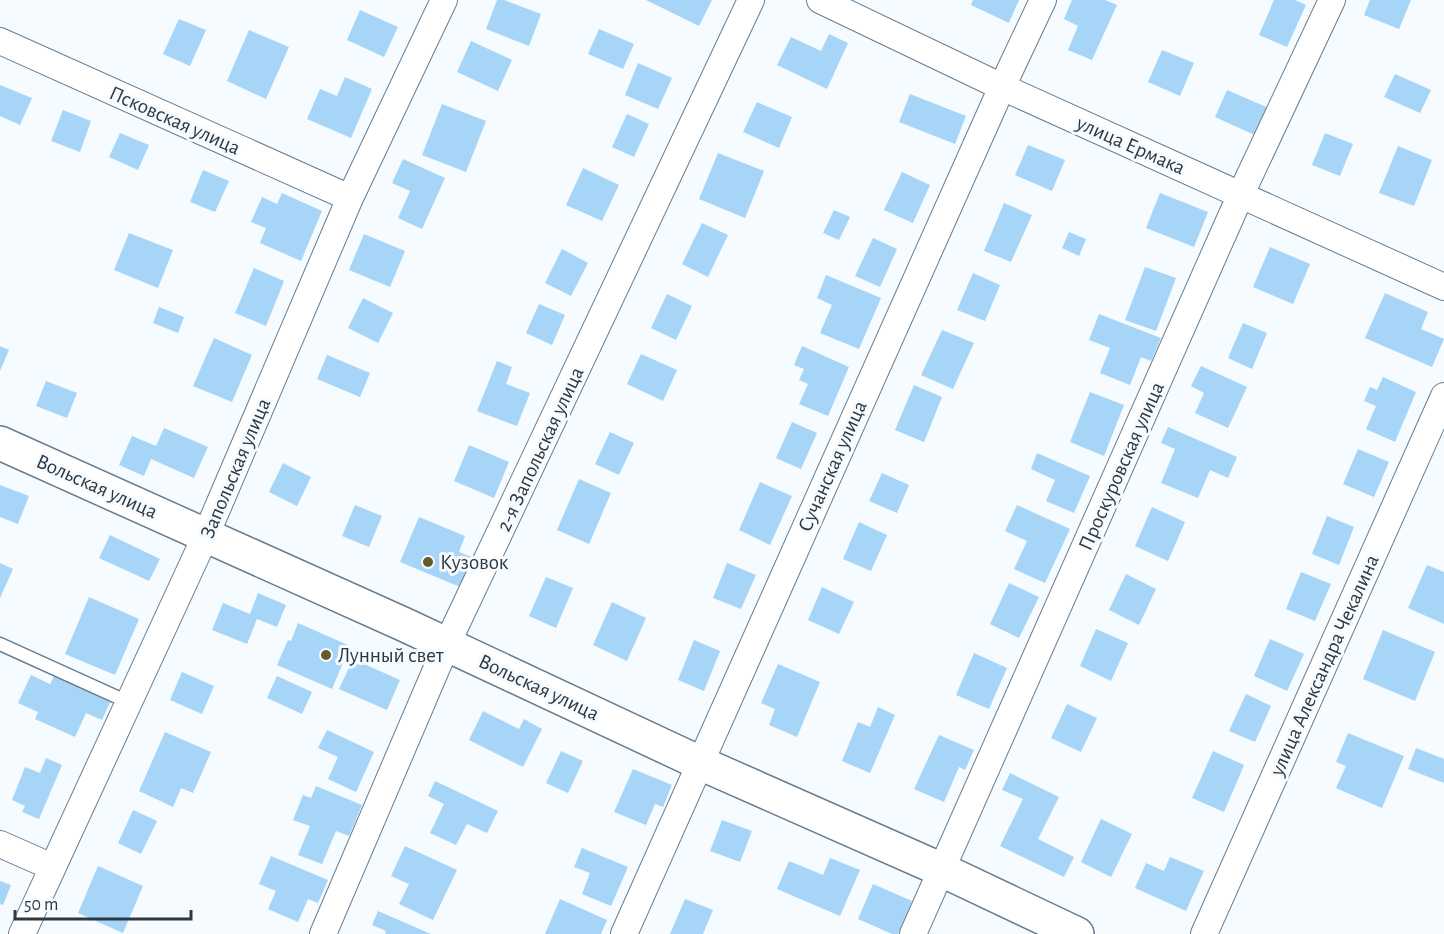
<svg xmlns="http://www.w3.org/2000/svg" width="1444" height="934" font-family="'Alegreya Sans',sans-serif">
	<rect width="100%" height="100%" fill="#f5fbff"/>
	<!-- building -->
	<path fill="#a6d5f8" d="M497,0H504L541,14L529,46L486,29Z
		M646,0H712L699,26Z
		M973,0H1019L1009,23L971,5Z
		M1072,0H1105L1117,5L1092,60L1068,50L1078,26L1064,19Z
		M1274,0H1295L1306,5L1287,47L1259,35Z
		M1370,0H1411L1399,29L1364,15Z
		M360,10L398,27L384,57L347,40Z
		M179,19L206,30L190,66L163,54Z
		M599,29L634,44L623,69L588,54Z
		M249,30L289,47L266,99L227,81Z
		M829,34L848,43L827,89L777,65L791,37L821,51Z
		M471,41L512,60L498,91L457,72Z
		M1162,50L1194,63L1180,96L1148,82Z
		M638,63L672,78L658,109L625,95Z
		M1395,74L1431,90L1420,113L1384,97Z
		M345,77L372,89L351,138L307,119L320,89L337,96Z
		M0,85L32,98L20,125L0,116Z
		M1227,90L1271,109L1259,137L1215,117Z
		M910,94L966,116L955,144L899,122Z
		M757,102L792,117L779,148L743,132Z
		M442,104L486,121L466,172L422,155Z
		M63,110L91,121L80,152L51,141Z
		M627,114L649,124L634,157L612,147Z
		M120,133L149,145L138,170L109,157Z
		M1325,133L1353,144L1340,176L1312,165Z
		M1028,145L1065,160L1052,191L1015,175Z
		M1398,146L1432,160L1414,206L1379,193Z
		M718,153L764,171L745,218L699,199Z
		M403,159L445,178L422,229L398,218L410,191L392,183Z
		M583,168L619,185L602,221L566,205Z
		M203,170L229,181L215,212L190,202Z
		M902,172L930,185L913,223L884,210Z
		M282,193L322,211L301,261L260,243L266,228L251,222L262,197L277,204Z
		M1160,193L1208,212L1194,247L1146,228Z
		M1004,203L1032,215L1011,262L984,251Z
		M834,210L850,217L839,240L823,233Z
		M702,223L728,235L708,277L682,264Z
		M1069,232L1086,239L1079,256L1062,248Z
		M129,233L173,250L158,288L114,270Z
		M364,234L405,251L390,287L349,270Z
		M873,238L897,249L880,287L855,276Z
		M1270,247L1310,264L1293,304L1253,287Z
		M562,249L588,263L571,296L545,283Z
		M1145,267L1176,278L1156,331L1125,320Z
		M254,268L284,281L266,326L235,313Z
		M973,273L1000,285L985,321L957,310Z
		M826,275L881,298L859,349L820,333L832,305L817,298Z
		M1385,293L1428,312L1421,329L1444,339L1432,367L1365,338Z
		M667,294L692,306L676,340L651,328Z
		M363,298L393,313L378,343L348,328Z
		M539,304L565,315L552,345L526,333Z
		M159,307L184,317L178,333L153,323Z
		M1099,314L1161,338L1151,361L1141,357L1130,385L1100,373L1110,348L1089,340Z
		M1243,323L1267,333L1252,369L1228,358Z
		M942,330L974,343L953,389L921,375Z
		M214,338L252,355L232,402L193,386Z
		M0,346L9,350L0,371Z
		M802,346L849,367L828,416L799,404L808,384L799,380L804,369L794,365Z
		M641,354L677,370L663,401L627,384Z
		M327,355L370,373L360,397L317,379Z
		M497,361L512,367L506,384L530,393L517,426L477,411Z
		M1201,366L1247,387L1228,428L1195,413L1204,393L1191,386Z
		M1383,377L1416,392L1395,442L1366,429L1376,406L1364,401L1370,387L1377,390Z
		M46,381L77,393L67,418L36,406Z
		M914,385L942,397L924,442L895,430Z
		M1090,392L1124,405L1104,456L1070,442Z
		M792,422L817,433L801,469L776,458Z
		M1168,427L1237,457L1228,478L1210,470L1198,498L1161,483L1175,449L1161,443Z
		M164,428L208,447L194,478L151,459L144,476L119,465L132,436L156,446Z
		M610,432L634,443L619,475L595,464Z
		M469,445L509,462L494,498L454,481Z
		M1358,449L1389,462L1374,497L1343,484Z
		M1037,453L1090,476L1074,513L1046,501L1055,480L1031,469Z
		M283,463L311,477L297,506L269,492Z
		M882,473L909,485L897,513L869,501Z
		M579,479L611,493L589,544L557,530Z
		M760,482L792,496L770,545L739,530Z
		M0,485L29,496L18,524L0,517Z
		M355,505L382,516L369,547L342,536Z
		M1017,505L1070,529L1045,583L1014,569L1027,541L1005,531Z
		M1152,507L1185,522L1168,561L1135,546Z
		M1327,516L1354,527L1339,565L1312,554Z
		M419,517L465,536L459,552L477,559L465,589L400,562Z
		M859,522L887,535L871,571L843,559Z
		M110,535L160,559L149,581L99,558Z
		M0,563L13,569L0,598Z
		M727,563L756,575L741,609L713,598Z
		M1427,565L1444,572V624L1408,608Z
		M1301,572L1331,584L1315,621L1286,609Z
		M1126,574L1156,589L1139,625L1109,610Z
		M546,577L573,588L556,628L529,616Z
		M1009,583L1039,597L1019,638L990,624Z
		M822,587L854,602L839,634L808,620Z
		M258,593L286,605L277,627L257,619L247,644L212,630L223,603L250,614Z
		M89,597L139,619L115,675L65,654Z
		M612,602L646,618L627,661L593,645Z
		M298,623L350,646L332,689L277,665L288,640L291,641Z
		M1096,629L1128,643L1111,681L1080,666Z
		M1383,630L1435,652L1415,701L1363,679Z
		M1270,639L1304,654L1287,691L1254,676Z
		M694,640L720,651L704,691L678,680Z
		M974,653L1007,668L989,709L956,695Z
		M353,659L400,680L387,710L339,689Z
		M778,664L820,682L797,737L769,725L775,709L761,703Z
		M182,672L214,686L202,714L170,700Z
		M55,674L111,700L102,720L86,713L75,737L35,719L38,712L18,703L31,675L50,684Z
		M277,676L312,692L302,714L267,698Z
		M1246,694L1271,706L1255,742L1229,731Z
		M1067,704L1097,718L1081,752L1051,738Z
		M878,707L895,715L870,773L842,761L858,722L870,727Z
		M483,711L519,729L524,719L542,729L523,767L469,740Z
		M327,730L374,752L356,792L328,779L338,757L318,748Z
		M165,732L211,752L193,793L181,788L173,807L139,791Z
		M1348,733L1404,756L1382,808L1336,788L1346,766L1336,762Z
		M939,735L974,750L965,770L959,767L944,802L914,789Z
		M1416,748L1444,759V783L1408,769Z
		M561,751L583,761L568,793L546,783Z
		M1213,751L1244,765L1224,812L1192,798Z
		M46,758L62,765L39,819L22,812L25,806L12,800L25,767L40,773Z
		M633,769L672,785L663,807L655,804L646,825L614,812Z
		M1010,773L1059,797L1038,839L1074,857L1064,877L1000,846L1023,799L1002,790Z
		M435,781L498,811L487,833L467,824L456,845L430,833L444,804L428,796Z
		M316,786L362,805L349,836L336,831L322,864L298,855L310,826L293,820L303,795L311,798Z
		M133,810L157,821L141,854L118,843Z
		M1101,819L1132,834L1111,877L1081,862Z
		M722,820L752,831L740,862L710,851Z
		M405,846L457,870L433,920L399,904L409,884L391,876Z
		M582,848L628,867L611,906L582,894L590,873L574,867Z
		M271,856L328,880L318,903L308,899L298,922L268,909L276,891L259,884Z
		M1170,857L1204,871L1186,911L1135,888L1146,863L1164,871Z
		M830,858L860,870L840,916L777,889L789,861L823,875Z
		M98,866L143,886L123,933L78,913Z
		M0,881L11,885L3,905L0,904Z
		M873,884L912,901L898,934H892L858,919Z
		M560,899L607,920L601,934H545Z
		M685,899L713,910L703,934H670Z
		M378,911L431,934H385L386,931L372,925Z"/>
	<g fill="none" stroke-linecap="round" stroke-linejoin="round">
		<!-- lane casing -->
		<g stroke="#667d90" stroke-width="15">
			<path id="lane" d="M0,644L128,702"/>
		</g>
		<!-- street casing -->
		<g stroke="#667d90" stroke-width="28">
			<path id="street" d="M820,0L1002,87L1444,287
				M0,41L350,198
				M0,844L52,867
				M22,934L206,535L350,198L444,0
				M323,934L447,644L751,0
				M624,934L1002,87L1043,0
				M913,934L1241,194L1332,0
				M1204,934L1444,396"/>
		</g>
		<!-- secondary casing -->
		<g stroke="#667d90" stroke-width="36">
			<path id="secondary" d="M0,443L403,624L700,763L942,870L1077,934"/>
		</g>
		<!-- lane -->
		<use href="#lane" stroke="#fff" stroke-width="12"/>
		<!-- street -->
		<use href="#street" stroke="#fff" stroke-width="26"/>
		<!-- secondary -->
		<use href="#secondary" stroke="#fff" stroke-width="33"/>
	</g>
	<!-- markers -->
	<g fill="#655b28" stroke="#f5fbff" stroke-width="2">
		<circle cx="428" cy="562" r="6"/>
		<circle cx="326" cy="655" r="6"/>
	</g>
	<g text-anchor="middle" stroke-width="6" stroke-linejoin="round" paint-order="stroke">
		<!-- street labels -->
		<g font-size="21" fill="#2e3840" stroke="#f5fbff">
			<text transform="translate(175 120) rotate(24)" y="7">Псковская улица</text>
			<text transform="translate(1131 145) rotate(24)" y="7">улица Ермака</text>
			<text transform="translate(540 449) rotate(-65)" y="7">2-я Запольская улица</text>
			<text transform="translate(832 466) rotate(-66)" y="7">Сучанская улица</text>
			<text transform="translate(1121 466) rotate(-66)" y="7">Проскуровская улица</text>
			<text transform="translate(235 468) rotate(-67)" y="7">Запольская улица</text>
			<text transform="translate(97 486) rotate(24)" y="7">Вольская улица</text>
			<text transform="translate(1324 665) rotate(-66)" y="7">улица Александра Чекалина</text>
			<text transform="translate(539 687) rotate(25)" y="7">Вольская улица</text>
		</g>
		<!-- poi labels -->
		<g font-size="21" fill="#2e3840" stroke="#f5fbff" text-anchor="start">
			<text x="440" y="569">Кузовок</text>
			<text x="338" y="662">Лунный свет</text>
		</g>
	</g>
	<!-- scale -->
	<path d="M15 910v9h176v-9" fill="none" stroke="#2e3840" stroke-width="3"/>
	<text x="24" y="910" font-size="18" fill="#2e3840" stroke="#f5fbff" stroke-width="4.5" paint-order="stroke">50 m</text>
</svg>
